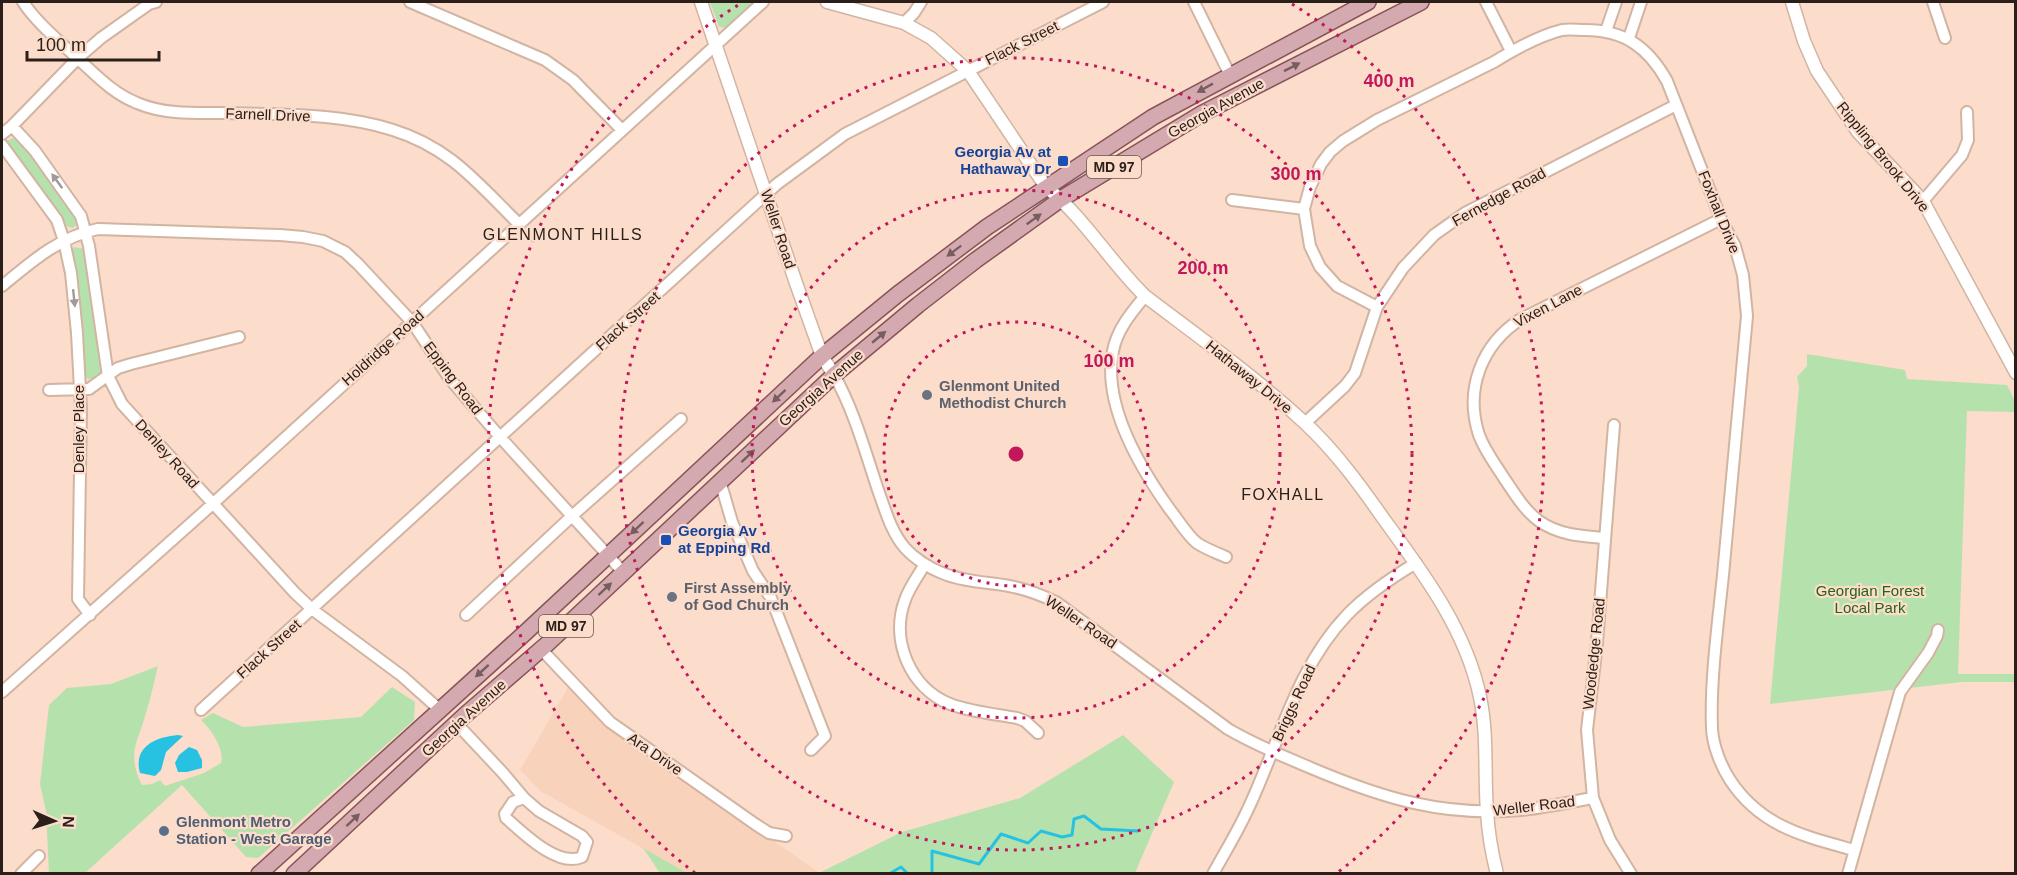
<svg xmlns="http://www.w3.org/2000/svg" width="2017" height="875" font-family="Helvetica,sans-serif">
	<rect width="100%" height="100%" fill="#fcdccb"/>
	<!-- built -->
	<path fill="#f9d2bc" d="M569,686L615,731L820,873H687L542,792L520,770Z"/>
	<!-- green -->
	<path fill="#b5e2ac" d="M710,2H757L727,28L719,27Z
		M12,138L22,142L76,218V225L73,228L66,226L61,220L8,146V140Z
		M74,247L84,249L103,372L98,378L88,379C79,368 82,333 81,318C78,296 75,274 72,252Z
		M1807,354L1905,370L1907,379L2007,385L2015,401V412L1967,411L1958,674H2015V682H1962L1770,704L1799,387L1797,377L1807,366Z
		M158,666C154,682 151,697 146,713C138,743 126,753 142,785L152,784L160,780L165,786L204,773L221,763C225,750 211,729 201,720L213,713L243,727L361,717L392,687L415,702L414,720L258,858L246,857L182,785L85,873H49L46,811L40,784L49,705L67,688L111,684Z
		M1123,735L1174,782L1135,873H819L902,832L1020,798Z
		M643,848L687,873H660Z"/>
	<!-- water -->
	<path fill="#27c2e2" d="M178,735L183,736L166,752L161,770L155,776L140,773C133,747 155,737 178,735Z
		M189,747L197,750L202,760V768L187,772H178L175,763L179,755Z"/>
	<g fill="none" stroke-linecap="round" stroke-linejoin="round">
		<!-- stream -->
		<path stroke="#27c2e2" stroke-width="3" d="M889,874L901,867L908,874
			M932,874V851L979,864L1001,834L1028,843L1041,831L1062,837L1072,835L1074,819L1084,816L1101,829L1138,831"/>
		<!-- minor casing -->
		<g stroke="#d2b4a2" stroke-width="14">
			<path id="minor" d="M23,2C37,23 58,40 76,57C96,75 112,93 137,103C165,115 197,113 227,113C282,115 340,113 393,130C451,148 478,184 519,224
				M410,2L545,60L573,80L622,130
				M1194,2L1230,75
				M1486,2L1511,51
				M1933,2L1945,38
				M904,23L914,13L921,2
				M1606,31L1616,2
				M1629,38L1641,2
				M12,126L35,151L81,216L89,246L108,376L122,404L295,593L313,610L402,676L440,710
				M2,134L12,126L78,58L101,38L149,4L156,2
				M2,145L57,220L64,241L71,273L77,333L81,408L78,599L90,615
				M1232,200L1304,209
				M1923,201L1962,155L1968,140L1967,112
				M2,286C31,262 59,237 98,229L280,235L303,237L323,241L345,252L358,264L412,322L450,379L500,437L623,572
				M1145,296C1132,312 1117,329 1113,351C1102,405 1140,468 1171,511C1179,521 1187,535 1197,543C1206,549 1217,553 1226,557
				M1377,307L1337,286L1320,267L1310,246L1304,209L1310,187L1321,164L1330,152L1343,141L1377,120L1494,62C1515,49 1538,36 1562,30C1569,29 1578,30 1585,30C1624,30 1648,47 1667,81L1721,219L1735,246L1743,275L1747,316C1739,402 1731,488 1723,575C1718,624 1710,680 1712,729C1713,746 1721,766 1730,780C1761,827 1804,836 1854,850
				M834,375C854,410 865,451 878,490C885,509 891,532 905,548C914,558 929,568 942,573C964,582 987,582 1009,586C1026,589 1041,595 1056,602L1228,729C1255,745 1283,756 1311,768C1382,798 1443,817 1521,810C1545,808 1569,802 1593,798
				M49,390L89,389L118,368L131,364L239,337
				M1305,423L1345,386L1355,373L1377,307L1403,268L1434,235L1465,213L1676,105
				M1614,425L1597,643L1587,730L1593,798L1610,840L1631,874
				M720,481L732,522L753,571L771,598L825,736L811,750
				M1605,538C1581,536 1559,535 1539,521C1525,511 1514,493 1504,478C1495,464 1485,451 1479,435C1464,389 1482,344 1521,319L1721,219
				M925,564C918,576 909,588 905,600C890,640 910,688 950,704C971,712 995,714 1017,718L1025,721L1038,733
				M466,615L572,516L681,419
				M541,649L610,722L755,824L769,833L786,836
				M2,692L207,509L763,2
				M201,710L777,184L845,134L1103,2
				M457,724L503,773L524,798L539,811L582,836L587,842L582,857C558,868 523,833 506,818L505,814L513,802L524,798
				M21,874L39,856
				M1213,874C1225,852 1238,831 1248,809C1279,744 1296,668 1347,615C1367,594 1391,578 1416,563
				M1848,874L1900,692L1928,653L1937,636L1938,630"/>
		</g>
		<!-- tertiary casing -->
		<g stroke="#d2b4a2" stroke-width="15">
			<path id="tertiary" d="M701,2L796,283L822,356L834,375
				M827,2L904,23L931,38L968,71L1046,187C1084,217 1110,262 1145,296C1199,337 1255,377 1305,423C1335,451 1360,485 1383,518C1423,573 1466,629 1480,697C1488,735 1484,772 1487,811C1488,831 1492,854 1497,874
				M1792,2L1804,41L1817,71L1858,132L1923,201L2016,373"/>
		</g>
		<!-- primary casing -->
		<g stroke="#875459" stroke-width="18">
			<path id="primary" d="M259,874L526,632L822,356L898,294L987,227L1153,117L1368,2
				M294,874L465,715L546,645L834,375L918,305L976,260L1061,199L1203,113L1421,2"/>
		</g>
		<!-- minor -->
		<use href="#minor" stroke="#fff" stroke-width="10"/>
		<!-- tertiary -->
		<use href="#tertiary" stroke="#fff" stroke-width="12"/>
		<!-- primary -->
		<use href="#primary" stroke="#d5a9b0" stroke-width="15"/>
	</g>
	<!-- one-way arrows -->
	<defs><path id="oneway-solid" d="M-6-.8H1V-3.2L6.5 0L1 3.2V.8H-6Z" transform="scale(1.5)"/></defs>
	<g fill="#775e5d">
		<use href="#oneway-solid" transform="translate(1292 67) rotate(-27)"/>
		<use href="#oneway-solid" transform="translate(1205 88) rotate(151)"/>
		<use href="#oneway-solid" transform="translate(1034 219) rotate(-36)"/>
		<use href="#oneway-solid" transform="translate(954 251) rotate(143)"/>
		<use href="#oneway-solid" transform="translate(879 337) rotate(-40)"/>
		<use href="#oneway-solid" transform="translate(779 396) rotate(137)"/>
		<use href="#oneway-solid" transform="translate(748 456) rotate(-43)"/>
		<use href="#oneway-solid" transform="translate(637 528) rotate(137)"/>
		<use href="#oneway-solid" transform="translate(605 589) rotate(-43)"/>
		<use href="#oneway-solid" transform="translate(482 671) rotate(138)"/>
		<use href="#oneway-solid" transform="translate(353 820) rotate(-43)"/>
	</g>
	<g fill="#a09b98">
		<use href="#oneway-solid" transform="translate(57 181) rotate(-126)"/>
		<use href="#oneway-solid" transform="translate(74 298) rotate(84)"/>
	</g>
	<!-- distance rings -->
	<g fill="none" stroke="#c2185b" stroke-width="3" stroke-dasharray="3 6">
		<circle cx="1016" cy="454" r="132"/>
		<circle cx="1016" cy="454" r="264"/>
		<circle cx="1016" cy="454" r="396"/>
		<path d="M695 873A528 528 0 0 1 740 4M1292 4A528 528 0 0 1 1337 873"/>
	</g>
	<!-- markers -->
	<g fill="#1a4fb4" stroke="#fcdccb" stroke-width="2">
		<rect x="1057" y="155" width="12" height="12" rx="3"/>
		<rect x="660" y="534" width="12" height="12" rx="3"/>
	</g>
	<g fill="#6b7280" stroke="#fcdccb" stroke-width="2">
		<circle cx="927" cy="395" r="6"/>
		<circle cx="672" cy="597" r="6"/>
	</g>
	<circle fill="#5c6f8a" stroke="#fcdccb" stroke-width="2" cx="164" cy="831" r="6"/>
	<g text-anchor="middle" stroke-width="4.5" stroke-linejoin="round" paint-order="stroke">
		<!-- shield labels -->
		<g fill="#fcdccb" stroke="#6a584e" stroke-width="1.5">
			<rect x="1087" y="156" width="54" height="22" rx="4.5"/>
			<rect x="539" y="615" width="54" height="22" rx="4.5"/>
		</g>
		<g font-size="14" font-weight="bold" fill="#2b2019">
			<text x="1114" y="172">MD 97</text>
			<text x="566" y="631">MD 97</text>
		</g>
		<!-- street labels -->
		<g font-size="15" fill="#2b2019" stroke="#fcdccb">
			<text transform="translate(1022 43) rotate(-27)" y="5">Flack Street</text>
			<text transform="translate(1216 108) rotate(-29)" y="5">Georgia Avenue</text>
			<text transform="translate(268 115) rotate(2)" y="5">Farnell Drive</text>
			<text transform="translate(1883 157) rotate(51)" y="5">Rippling Brook Drive</text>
			<text transform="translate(1499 197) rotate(-29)" y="5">Fernedge Road</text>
			<text transform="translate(1719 212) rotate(68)" y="5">Foxhall Drive</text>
			<text transform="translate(778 229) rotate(72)" y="5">Weller Road</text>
			<text transform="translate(1548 306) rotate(-28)" y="5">Vixen Lane</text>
			<text transform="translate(628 321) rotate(-42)" y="5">Flack Street</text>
			<text transform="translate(383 348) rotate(-42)" y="5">Holdridge Road</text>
			<text transform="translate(1249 377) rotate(39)" y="5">Hathaway Drive</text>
			<text transform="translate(453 378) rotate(53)" y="5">Epping Road</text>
			<text transform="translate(821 388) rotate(-42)" y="5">Georgia Avenue</text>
			<text transform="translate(79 429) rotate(-90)" y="5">Denley Place</text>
			<text transform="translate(167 454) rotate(48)" y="5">Denley Road</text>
			<text transform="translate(1081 622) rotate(34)" y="5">Weller Road</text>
			<text transform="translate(269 649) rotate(-42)" y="5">Flack Street</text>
			<text transform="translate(1594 654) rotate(-84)" y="5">Woodedge Road</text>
			<text transform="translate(1294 703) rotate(-65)" y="5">Briggs Road</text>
			<text transform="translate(464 718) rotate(-42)" y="5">Georgia Avenue</text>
			<text transform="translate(655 754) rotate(35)" y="5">Ara Drive</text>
			<text transform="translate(1534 806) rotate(-7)" y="5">Weller Road</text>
		</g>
		<!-- transit labels -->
		<g font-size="15" font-weight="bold" fill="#164399" stroke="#fcdccb" text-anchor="end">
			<text x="1051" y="157">Georgia Av at<tspan x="1051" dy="17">Hathaway Dr</tspan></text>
			<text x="678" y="536" text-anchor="start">Georgia Av<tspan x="678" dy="17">at Epping Rd</tspan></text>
		</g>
		<!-- worship labels -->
		<g font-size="15" font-weight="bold" fill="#5b616d" stroke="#fcdccb" text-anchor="start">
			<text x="939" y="391">Glenmont United<tspan x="939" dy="17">Methodist Church</tspan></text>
			<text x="684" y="593">First Assembly<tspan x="684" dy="17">of God Church</tspan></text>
		</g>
		<!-- park labels -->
		<g font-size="15" fill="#266418" stroke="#fcdccb">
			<text x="1870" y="596">Georgian Forest<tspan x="1870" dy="17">Local Park</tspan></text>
		</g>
		<!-- service labels -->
		<g font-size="15" font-weight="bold" fill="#4e5e75" stroke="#fcdccb" text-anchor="start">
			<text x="176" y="827">Glenmont Metro<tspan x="176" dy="17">Station - West Garage</tspan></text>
		</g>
		<!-- neighbourhood labels -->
		<g font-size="16" letter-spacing="1.5" fill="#2b2019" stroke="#fcdccb">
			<text x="563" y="240">GLENMONT HILLS</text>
			<text x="1283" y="500">FOXHALL</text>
		</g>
	</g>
	<circle cx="1016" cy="454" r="9" fill="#c2185b" stroke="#fcdccb" stroke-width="3"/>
	<g font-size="18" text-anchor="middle" font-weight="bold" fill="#c2185b" stroke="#fcdccb" stroke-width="4.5" stroke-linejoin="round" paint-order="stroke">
		<text x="1389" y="87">400 m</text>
		<text x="1296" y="180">300 m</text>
		<text x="1203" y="274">200 m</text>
		<text x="1109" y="367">100 m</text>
	</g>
	<!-- border -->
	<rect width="2017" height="875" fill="none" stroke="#2b2019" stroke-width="6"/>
	<!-- north arrow -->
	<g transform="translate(54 821) rotate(93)" stroke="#fcdccb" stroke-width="4.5" paint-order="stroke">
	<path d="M0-4.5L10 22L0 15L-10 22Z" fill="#2b2019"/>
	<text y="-9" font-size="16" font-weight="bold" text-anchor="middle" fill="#2b2019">N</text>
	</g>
	<!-- scale -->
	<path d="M27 51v9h132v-9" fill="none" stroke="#2b2019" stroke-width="3"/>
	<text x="36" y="51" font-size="18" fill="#2b2019" stroke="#fcdccb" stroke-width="4.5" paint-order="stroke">100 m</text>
</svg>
